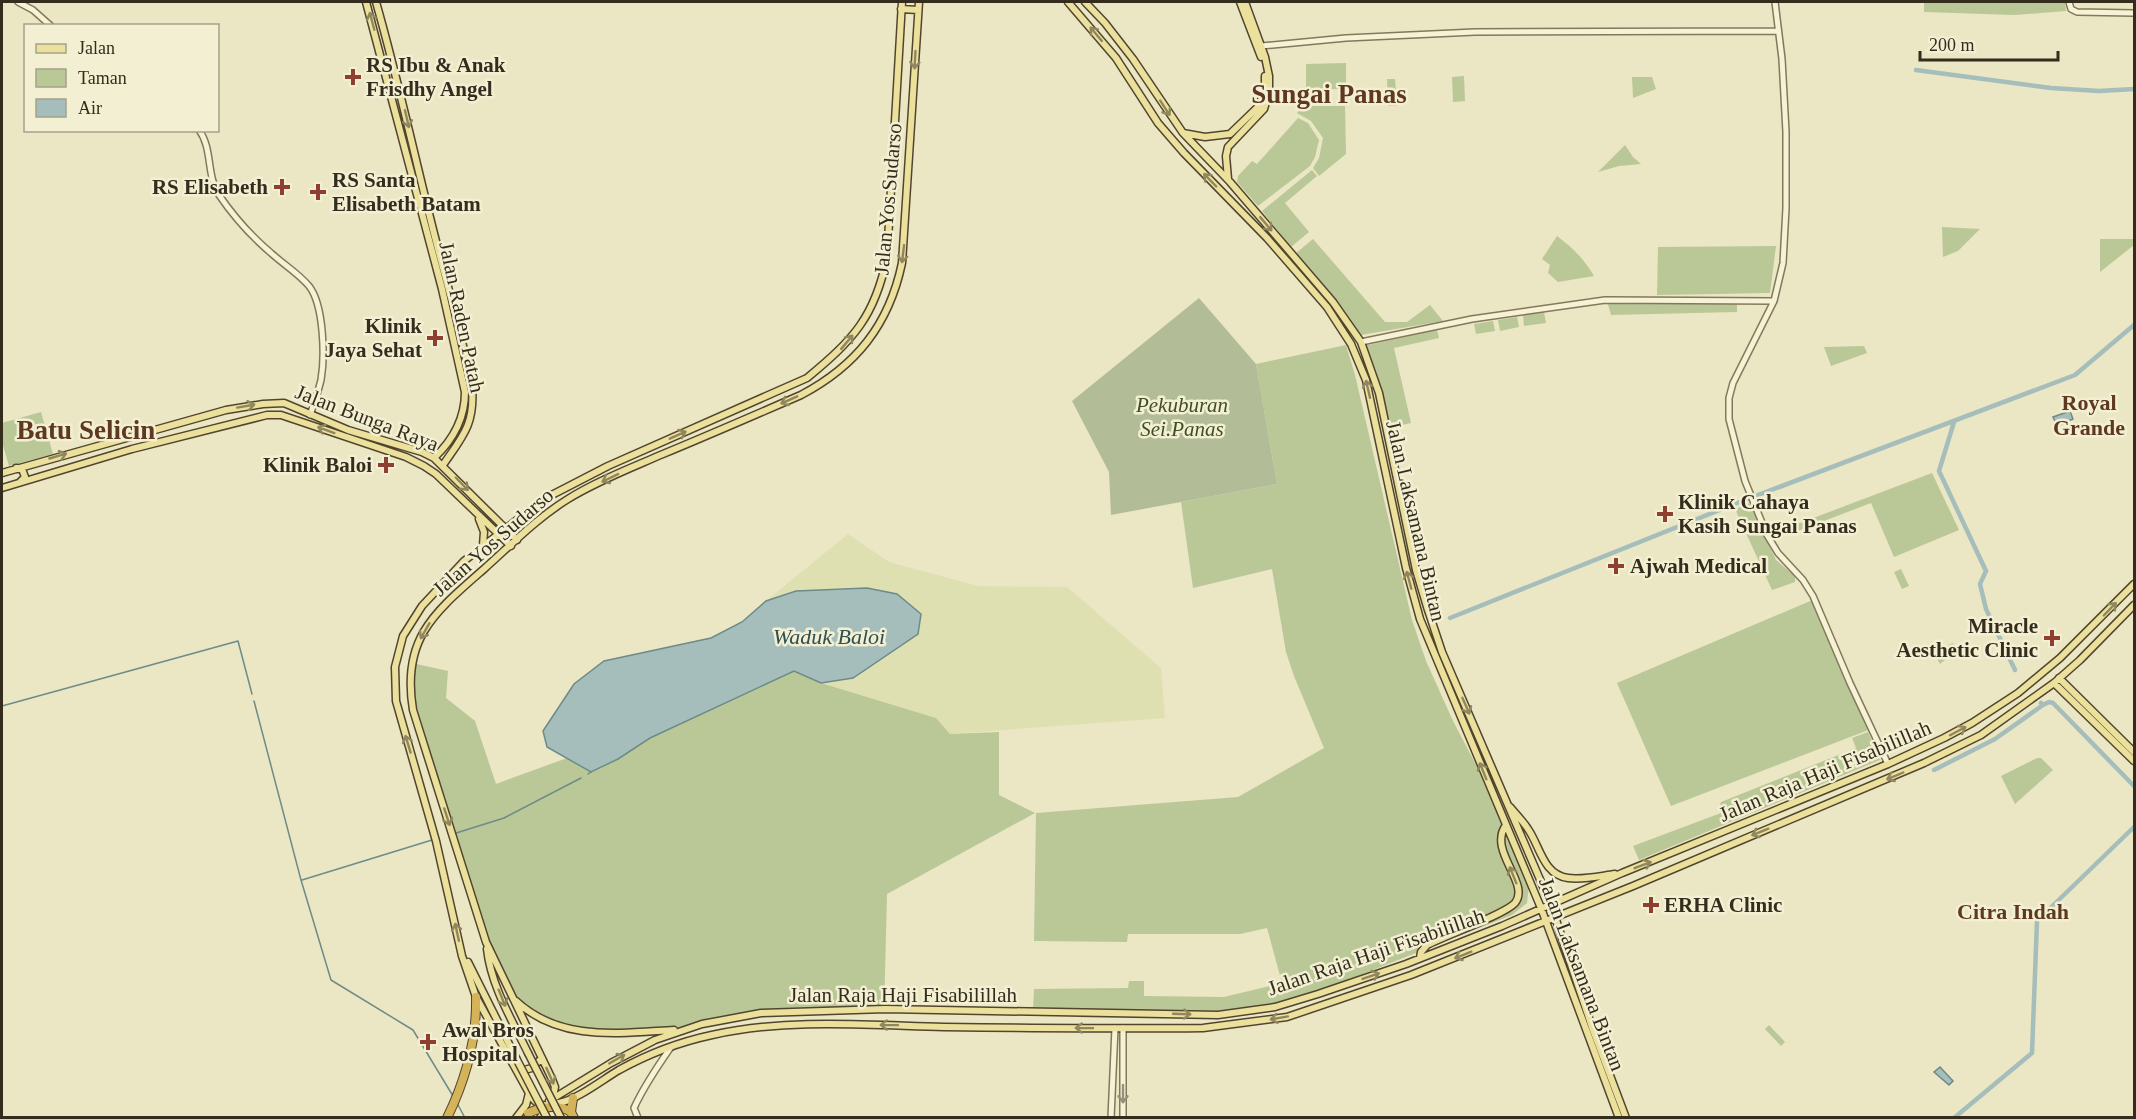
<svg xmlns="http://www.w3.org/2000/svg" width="2136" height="1119" font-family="Georgia,serif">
	<rect width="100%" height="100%" fill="#ebe6c3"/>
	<!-- farmland -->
	<path fill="#dfe0b1" d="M848,534L889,562L978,586L1067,587L1161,668L1165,718L950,734L936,718L821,683L853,678L918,634L824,590L796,591L766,601Z"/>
	<!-- green -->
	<path fill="#bac898" d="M1924,2H2065L2066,11L2015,15L1924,12Z
		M1346,63V89H1306V64Z
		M1464,76L1465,101L1453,102L1452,77Z
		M1632,77H1652L1656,89L1633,98Z
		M1387,79H1395L1397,106H1388Z
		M1303,106H1345L1346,154L1319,176L1313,168L1319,158L1323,138L1311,121L1297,113Z
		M1298,118L1308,123L1319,140L1315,157L1310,166L1258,206L1237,182L1238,176L1252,161L1257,164Z
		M1625,145L1633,157L1641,164L1619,166L1598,172Z
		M1312,170L1317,176L1285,203L1309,232L1291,247L1262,211Z
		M1942,227L1980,229L1958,251L1943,257Z
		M1557,236C1573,248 1584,259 1594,276L1558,282L1548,273L1550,265L1542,259Z
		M1313,239L1385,322H1407L1430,305L1443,321L1361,335L1295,254Z
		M2100,239H2134V245L2100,272Z
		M1776,246L1770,293L1657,295L1658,247Z
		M1737,300V312L1611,315L1607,301Z
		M1544,312L1546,323L1524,326L1523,315Z
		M1517,317L1519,327L1500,331L1498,320Z
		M1493,321L1495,331L1476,334L1474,324Z
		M1437,330L1439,338L1394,348L1411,423L1383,429L1364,346Z
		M1346,345L1355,375L1412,620L1426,661L1453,721L1492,795L1530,877L1527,903L1512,915L1287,1004L1200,1016L1114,1017L1033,1011L1034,989L1128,988L1129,981H1144V996L1224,997L1282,983L1267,928L1240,934H1128L1127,942L1034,941L1036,813L1238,797L1324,748L1294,676L1286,652L1272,569L1193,588L1181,502L1277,484L1256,364Z
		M1864,346L1867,353L1831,366L1824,347Z
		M41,412L53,454L9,466L2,442V423Z
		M1932,473L1959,530L1894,557L1871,503L1790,534L1787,528Z
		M1750,503L1776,560L1795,576V582L1772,590L1735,509Z
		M1901,569L1909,586L1902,589L1894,572Z
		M1815,599L1871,729L1671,806L1617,683Z
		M1953,643L1957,650L1940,664L1933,652Z
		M412,663L448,671L446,698L475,721L496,784L567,758L592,772L618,759L649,738L794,671L821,683L936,718L950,734L999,732V795L1035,813L887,894L884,1013C831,1012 777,1013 724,1021C695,1025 668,1036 638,1037C599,1040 559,1027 526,1005C520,1001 512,997 507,991C503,986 499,978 495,972L413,709Z
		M1868,732L1880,760L1639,860L1633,846L1721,813L1719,808L1721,802L1856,748L1852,738Z
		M2037,758H2041L2053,770L2015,804L2001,776Z
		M1769,1025L1785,1042L1781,1046L1765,1029Z"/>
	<!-- cemetery -->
	<path fill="#b2bd97" d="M1199,298L1256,364L1277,484L1111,515L1109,472L1072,401Z"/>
	<!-- water -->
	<path fill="#a5bebb" stroke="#6d8b89" stroke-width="1.5" d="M2070,411L2073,419L2057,426L2053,417Z
		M867,588L897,594L921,614L918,634L853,678L821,683L794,671L650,738L618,759L591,772L547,747L543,731L574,684L604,661L711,638L742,622L766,601L796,591Z
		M1940,1067L1953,1081L1949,1085L1934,1072Z"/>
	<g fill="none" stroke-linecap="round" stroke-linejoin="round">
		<!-- stream -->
		<path stroke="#6d8b89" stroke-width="1.5" d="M254,701L301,880L331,980L413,1030L453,1096
			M2,706L238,641L252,694
			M588,774L591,772
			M453,834L504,818L581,778
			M302,880L432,840
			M457,1103L465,1118"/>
		<!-- canal -->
		<path stroke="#a5bebb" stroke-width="4.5" d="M1916,70L2051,88L2099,91L2134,89
			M1954,422L1939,471L1986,571L1980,584L1986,609L2015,670
			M1450,618L1737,503L2075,375L2134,325
			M2043,705L2049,702L2053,703L2134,786
			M1934,770L1995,739L2043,705L2041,703
			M1954,1118L2032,1053L2037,921L2134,827"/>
		<!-- minor casing -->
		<g stroke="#84785b" stroke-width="8">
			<path id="minor" d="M18,2L33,10L51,26
				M1775,2L1782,59L1786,132V208L1783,263L1774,301L1733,383L1729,398V419L1745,481L1767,535L1778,553L1803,580L1813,596L1850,683L1888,764
				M2069,2L2071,9L2077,12L2134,13
				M1261,46L1346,38L1475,32L1778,31
				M199,130C213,149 206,175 219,195C234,217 251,236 271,253C283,264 299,274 309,286C324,305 325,357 321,380C318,392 314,404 310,415
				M1361,342L1472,319L1605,300L1774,301
				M638,1118L634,1108C644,1086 657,1067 671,1047
				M1111,1118L1115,1028
				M1123,1118V1028"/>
		</g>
		<!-- major casing -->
		<g stroke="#52452f" stroke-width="9">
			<path id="major" d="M366,2L442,289L465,392C465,419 453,440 434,458
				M376,2C399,82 416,164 437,245C449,292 463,339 472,387C475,424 463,436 443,465
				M1068,2L1116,58L1158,123L1184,153L1267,238L1327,307L1351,344L1366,380L1406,568L1420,619L1541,908L1619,1118
				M1085,2L1105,23L1133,59L1183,133L1230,182L1333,302L1361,342L1379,393L1416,570L1427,607L1442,652L1551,905L1593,1030L1626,1118
				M1240,2L1261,57
				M901,9L918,10
				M1183,133L1205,137L1230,134L1259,106L1265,88V76
				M1228,179L1226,156L1228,147L1264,109L1269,92V76L1265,57L1245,2
				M16,468L22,469L25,477L20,482
				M2,473L226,410L263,404L284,403L348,430L422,452L434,458L517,540
				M2,488L132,449L267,415H281L406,457L424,466L436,474L511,546
				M479,519L484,532L483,545
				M2059,678L2134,752
				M2054,683L2134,761
				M1510,807C1516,814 1523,821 1528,829C1540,846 1543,875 1568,878C1583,880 1600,876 1615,874
				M487,949C491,986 512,1020 528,1053
				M1420,958L1421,952L1427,945C1446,935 1504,915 1515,903C1531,883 1487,851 1506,825
				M468,962L516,1058
				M516,1001C560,1042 619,1033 674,1030
				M520,1071L532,1068L542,1058
				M529,1093C536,1107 545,1107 559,1103C578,1099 602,1080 619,1070C648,1054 679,1042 712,1035C788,1018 867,1025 944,1027C1030,1028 1117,1029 1203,1028L1287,1017L1411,975L1633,886L1924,763L1981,735L2054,683L2080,660L2134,605
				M552,1100L555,1087L552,1079L486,942L413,710C401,638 435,612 484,569C511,545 537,518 568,499C597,481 631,468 663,454C709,435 755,415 801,395C856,366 889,325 902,263L919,2
				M549,1101L611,1063L655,1040L702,1024L761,1013L885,1009L1218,1015L1275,1007L1318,994L1406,964L1502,926L1622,873L1888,764L1944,738L1972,723L2018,693L2060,658L2134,584
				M516,1118L526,1105L529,1093L476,997L462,956L436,841L396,701L395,667L403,636L422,606L464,561L544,499L608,466L807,378C853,340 875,317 887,257L902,2
				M540,1118L547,1108"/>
		</g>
		<!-- highway casing -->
		<g stroke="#52452f" stroke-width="10">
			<path id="highway" d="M573,1098L571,1112L574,1118
				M528,1113C542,1107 558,1104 571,1112
				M447,1118C466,1079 477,1040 476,997"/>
		</g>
		<!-- minor -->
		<use href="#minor" stroke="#f6f2d6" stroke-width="5"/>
		<!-- major -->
		<use href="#major" stroke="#ebe19d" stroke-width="6"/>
		<!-- highway -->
		<use href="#highway" stroke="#d4b359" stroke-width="8"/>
		<!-- major-bridge casing -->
		<g stroke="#52452f" stroke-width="9" stroke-linecap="butt">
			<path id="major-bridge" d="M528,1053L561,1118
				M516,1058L547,1118"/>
		</g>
		<!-- major-bridge -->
		<use href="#major-bridge" stroke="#ebe19d" stroke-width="6"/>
	</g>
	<!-- one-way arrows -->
	<defs><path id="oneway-shaft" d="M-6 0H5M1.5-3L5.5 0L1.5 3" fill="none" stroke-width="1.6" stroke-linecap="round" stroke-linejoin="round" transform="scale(1.5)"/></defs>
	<g stroke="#90875e">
		<use href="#oneway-shaft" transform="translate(372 21) rotate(-105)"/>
		<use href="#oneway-shaft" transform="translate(1096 34) rotate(-130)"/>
		<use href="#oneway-shaft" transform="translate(915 60) rotate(93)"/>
		<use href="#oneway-shaft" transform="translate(1165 108) rotate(57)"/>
		<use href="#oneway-shaft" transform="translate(407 119) rotate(77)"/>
		<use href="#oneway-shaft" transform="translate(1210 180) rotate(-134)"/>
		<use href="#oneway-shaft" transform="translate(1266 224) rotate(50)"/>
		<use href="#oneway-shaft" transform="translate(903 254) rotate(97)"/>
		<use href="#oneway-shaft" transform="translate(847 342) rotate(-50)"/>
		<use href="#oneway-shaft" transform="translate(1368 389) rotate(-103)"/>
		<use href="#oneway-shaft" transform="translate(789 400) rotate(156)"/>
		<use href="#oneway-shaft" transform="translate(246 406) rotate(-10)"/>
		<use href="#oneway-shaft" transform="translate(326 430) rotate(-160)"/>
		<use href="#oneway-shaft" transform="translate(678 435) rotate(-24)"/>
		<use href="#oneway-shaft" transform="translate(58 456) rotate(-16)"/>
		<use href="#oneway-shaft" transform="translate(610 478) rotate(154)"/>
		<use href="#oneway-shaft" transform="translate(462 484) rotate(46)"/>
		<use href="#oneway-shaft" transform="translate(1409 580) rotate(-105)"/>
		<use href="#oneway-shaft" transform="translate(2110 609) rotate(-46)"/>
		<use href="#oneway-shaft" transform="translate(425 631) rotate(120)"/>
		<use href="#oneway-shaft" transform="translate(1466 706) rotate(66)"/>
		<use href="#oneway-shaft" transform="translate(1958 731) rotate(-28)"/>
		<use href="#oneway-shaft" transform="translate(408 744) rotate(-107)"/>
		<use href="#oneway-shaft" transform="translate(1483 771) rotate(-112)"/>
		<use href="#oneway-shaft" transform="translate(1895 776) rotate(157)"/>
		<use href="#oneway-shaft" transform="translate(447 817) rotate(72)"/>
		<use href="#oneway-shaft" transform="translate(1760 832) rotate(158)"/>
		<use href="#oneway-shaft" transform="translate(1643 865) rotate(-21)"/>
		<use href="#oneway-shaft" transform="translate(1513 875) rotate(-112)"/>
		<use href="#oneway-shaft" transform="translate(457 932) rotate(-102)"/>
		<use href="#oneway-shaft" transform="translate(1463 955) rotate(158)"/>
		<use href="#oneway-shaft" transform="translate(1371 976) rotate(-19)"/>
		<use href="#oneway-shaft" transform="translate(502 998) rotate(68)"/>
		<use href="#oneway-shaft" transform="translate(1182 1014) rotate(2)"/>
		<use href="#oneway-shaft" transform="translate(1279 1018) rotate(170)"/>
		<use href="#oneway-shaft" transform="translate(889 1025) rotate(-179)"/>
		<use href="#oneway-shaft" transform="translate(1084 1028) rotate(-179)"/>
		<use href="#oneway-shaft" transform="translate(617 1059) rotate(-30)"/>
		<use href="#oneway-shaft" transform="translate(550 1076) rotate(66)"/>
	</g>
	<use stroke="#95907a" href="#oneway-shaft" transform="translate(1123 1094) rotate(90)"/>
	<!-- markers -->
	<g fill="#8e3f30" stroke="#f3efd2" stroke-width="2">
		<path d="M350 68h6v6h6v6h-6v6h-6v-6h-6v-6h6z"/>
		<path d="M279 178h6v6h6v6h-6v6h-6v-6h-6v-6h6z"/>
		<path d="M315 183h6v6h6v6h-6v6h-6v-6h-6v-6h6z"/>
		<path d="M432 329h6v6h6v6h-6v6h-6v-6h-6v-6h6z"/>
		<path d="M383 456h6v6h6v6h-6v6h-6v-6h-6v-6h6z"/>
		<path d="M1662 505h6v6h6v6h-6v6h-6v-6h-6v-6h6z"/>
		<path d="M1613 557h6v6h6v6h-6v6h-6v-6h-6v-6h6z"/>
		<path d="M2049 629h6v6h6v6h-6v6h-6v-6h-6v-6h6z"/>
		<path d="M1648 896h6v6h6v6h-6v6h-6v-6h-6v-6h6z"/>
		<path d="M425 1033h6v6h6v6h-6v6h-6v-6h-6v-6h6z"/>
	</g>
	<g text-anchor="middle" stroke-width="5" stroke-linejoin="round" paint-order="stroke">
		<!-- poi labels -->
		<g font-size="21" font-weight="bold" fill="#342d1e" stroke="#f3efd2" text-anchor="start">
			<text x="366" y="72">RS Ibu &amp; Anak<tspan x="366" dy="24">Frisdhy Angel</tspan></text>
			<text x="332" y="187">RS Santa<tspan x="332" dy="24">Elisabeth Batam</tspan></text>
			<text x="268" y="194" text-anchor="end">RS Elisabeth</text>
			<text x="422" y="333" text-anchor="end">Klinik<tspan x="422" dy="24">Jaya Sehat</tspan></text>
			<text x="372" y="472" text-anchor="end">Klinik Baloi</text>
			<text x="1678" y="509">Klinik Cahaya<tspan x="1678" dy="24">Kasih Sungai Panas</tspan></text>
			<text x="1630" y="573">Ajwah Medical</text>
			<text x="2038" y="633" text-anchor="end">Miracle<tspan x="2038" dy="24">Aesthetic Clinic</tspan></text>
			<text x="1664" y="912">ERHA Clinic</text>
			<text x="442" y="1037">Awal Bros<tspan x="442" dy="24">Hospital</tspan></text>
		</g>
		<!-- street labels -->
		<g font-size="21" fill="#342d1e" stroke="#f3efd2">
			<text transform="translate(888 199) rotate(-85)" y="7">Jalan Yos Sudarso</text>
			<text transform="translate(462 317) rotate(78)" y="7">Jalan Raden Patah</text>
			<text transform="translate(367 418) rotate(21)" y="7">Jalan Bunga Raya</text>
			<text transform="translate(1416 521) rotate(77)" y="7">Jalan Laksamana Bintan</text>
			<text transform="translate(493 542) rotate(-41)" y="7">Jalan Yos Sudarso</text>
			<text transform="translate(1825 771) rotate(-23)" y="7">Jalan Raja Haji Fisabilillah</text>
			<text transform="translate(1376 952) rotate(-19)" y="7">Jalan Raja Haji Fisabilillah</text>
			<text transform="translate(1582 974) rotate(69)" y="7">Jalan Laksamana Bintan</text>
			<text x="903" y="1002">Jalan Raja Haji Fisabilillah</text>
		</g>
		<!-- park labels -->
		<g font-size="21" font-style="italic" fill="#3e4f26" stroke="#f3efd2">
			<text x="1182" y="412">Pekuburan<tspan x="1182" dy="24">Sei.Panas</tspan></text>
		</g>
		<!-- neighbourhood labels -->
		<g font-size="22" font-weight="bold" fill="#5e3821" stroke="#f3efd2">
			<text x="2089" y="410">Royal<tspan x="2089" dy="25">Grande</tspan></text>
			<text x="2013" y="919">Citra Indah</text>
		</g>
		<!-- water labels -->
		<g font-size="22" font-style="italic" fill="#2f4f53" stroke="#f3efd2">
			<text x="829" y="644">Waduk Baloi</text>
		</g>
		<!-- district labels -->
		<g font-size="27" font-weight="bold" fill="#5e3821" stroke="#f3efd2">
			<text x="1329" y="103">Sungai Panas</text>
			<text x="86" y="439">Batu Selicin</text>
		</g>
	</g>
	<!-- border -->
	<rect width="2136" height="1119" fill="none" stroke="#342d1e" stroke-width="6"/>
	<!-- legend -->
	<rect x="24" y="24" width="195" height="108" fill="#f3efd2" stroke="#a7a18a" stroke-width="1.5"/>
	<rect x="36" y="44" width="30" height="9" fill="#ebe19d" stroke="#a7a18a" stroke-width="1.5"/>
	<text x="78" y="54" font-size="18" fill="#342d1e">Jalan</text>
	<rect x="36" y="69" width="30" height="18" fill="#bac898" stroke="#a7a18a" stroke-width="1.5"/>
	<text x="78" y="84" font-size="18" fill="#342d1e">Taman</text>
	<rect x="36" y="99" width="30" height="18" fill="#a5bebb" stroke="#a7a18a" stroke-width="1.5"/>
	<text x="78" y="114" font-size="18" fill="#342d1e">Air</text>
	<!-- scale -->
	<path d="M1920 51v9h138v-9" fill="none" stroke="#342d1e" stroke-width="3"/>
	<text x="1929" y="51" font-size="18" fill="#342d1e" stroke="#f3efd2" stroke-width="4.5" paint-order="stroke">200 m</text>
</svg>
